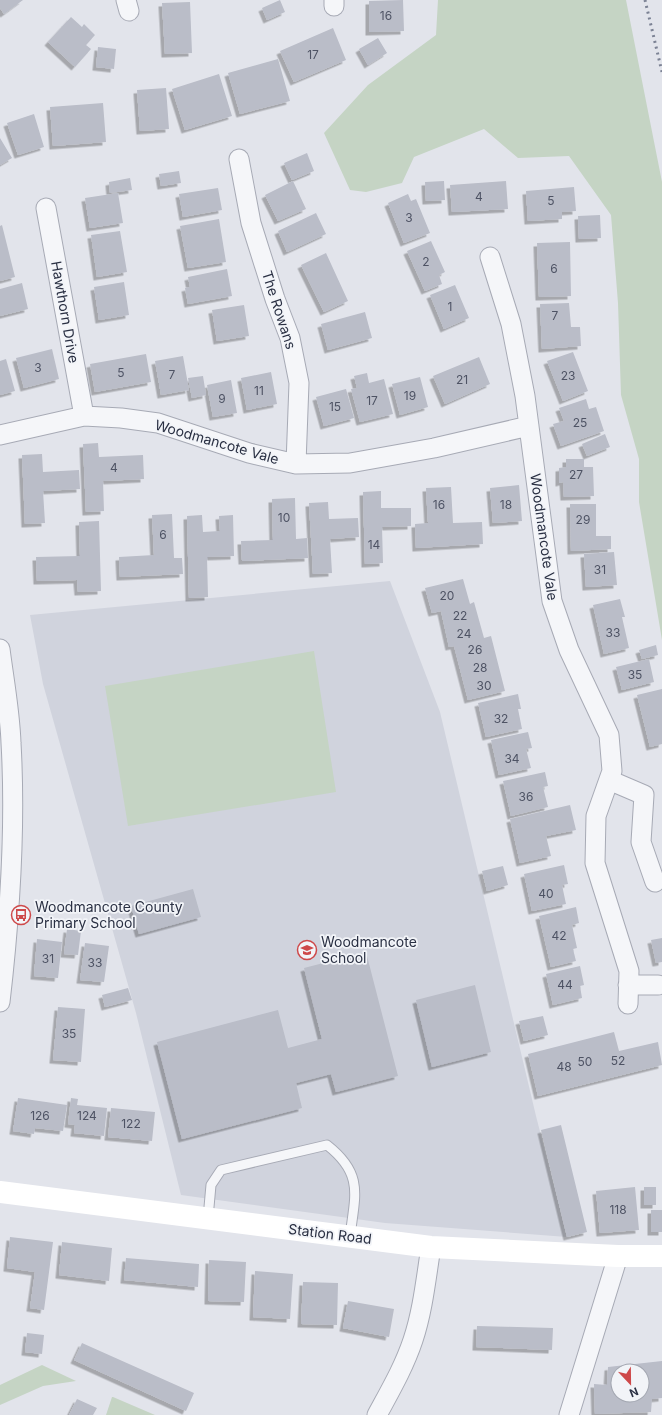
<svg xmlns="http://www.w3.org/2000/svg" width="662" height="1415" font-family="Inter,sans-serif">
	<defs>
		<filter id="shadow"><feDropShadow dx="-3.5" dy="3.5" stdDeviation="0" flood-color="#0004"/></filter>
	</defs>
	<rect width="100%" height="100%" fill="#e2e4eb"/>
	<!-- built -->
	<path fill="#d0d3dd" d="M390,581L440,712L536,1116L567,1237L385,1223L181,1195L136,1013L43,684L30,615Z"/>
	<!-- green -->
	<path fill="#c5d4c4" d="M438,0H626L662,182V640L639,502V459L621,395L618,303L611,215L569,156L518,158L484,129L414,157L402,183L366,192L350,190L324,133L368,85L436,35Z
		M314,651L336,792L128,826L105,686Z
		M42,1365L76,1381L43,1386L0,1405V1385Z
		M112,1397H113L155,1415H106Z"/>
	<!-- building -->
	<path fill="#babdc8" fill-rule="evenodd" filter="url(#shadow)" d="M0,0H23L4,14L0,8Z
		M280,0L285,12L267,20L262,8Z
		M403,0L404,31L369,32V1Z
		M190,2L192,53L165,54L162,3Z
		M71,17L82,27L84,24L95,35L86,45L91,49L75,67L48,42Z
		M333,28L346,60L294,82L280,51Z
		M378,38L387,53L368,65L359,49Z
		M98,47L116,49L114,69L96,67Z
		M278,59L290,101L240,114L228,73Z
		M219,74L232,116L185,130L172,89Z
		M166,88L169,129L140,131L137,90Z
		M103,103L106,142L53,146L50,107Z
		M34,114L44,147L18,155L7,123Z
		M0,138L12,158L0,165Z
		M307,153L314,171L292,180L284,163Z
		M179,171L181,183L161,186L159,174Z
		M130,178L132,190L110,193L109,182Z
		M293,181L306,209L278,221L265,195Z
		M444,181L445,200L426,201L425,182Z
		M506,181L508,209L452,212L450,185Z
		M574,187L576,211L562,212V219L528,221L526,191Z
		M218,188L222,210L183,217L179,194Z
		M118,193L123,223L90,228L85,198Z
		M408,194L411,201L416,199L430,233L404,243L388,203Z
		M316,213L326,234L287,252L278,231Z
		M600,215L601,238L579,239L578,216Z
		M219,219L226,262L188,268L180,226Z
		M2,225L15,277L0,281V226Z
		M120,231L127,272L97,277L91,235Z
		M431,241L445,272L439,275L442,284L425,291L407,251Z
		M570,242L571,296L539,297L537,243Z
		M326,253L348,301L324,312L301,265Z
		M227,269L232,296L188,304L185,288L190,287L188,277Z
		M124,282L129,315L99,320L94,287Z
		M22,283L28,309L0,316V289Z
		M455,285L469,318L444,329L430,295Z
		M569,303L571,327H580L581,346L542,349L540,304Z
		M244,305L249,336L217,341L212,310Z
		M365,312L372,338L328,350L321,324Z
		M52,349L59,379L24,388L16,358Z
		M573,352L588,391L563,401L547,361Z
		M146,354L151,382L95,392L90,364Z
		M183,356L189,390L161,395L155,361Z
		M479,357L490,384L445,404L433,376Z
		M6,359L15,391L0,395V361Z
		M271,372L277,404L247,410L241,378Z
		M367,373L369,383L384,379L393,414L360,422L351,389L357,388L354,376Z
		M203,376L206,395L192,398L188,378Z
		M420,377L428,407L400,415L392,384Z
		M231,380L237,413L213,417L207,385Z
		M346,389L354,418L324,426L316,397Z
		M586,399L589,409L596,407L604,431L561,446L553,424L564,421L559,408Z
		M605,434L610,447L587,456L582,444Z
		M98,443L99,457L143,455L144,479L103,481L104,511L86,512L83,444Z
		M42,454L43,472L79,470L80,489L43,491L45,523L25,524L22,455Z
		M566,459H584V467H593L594,496L564,497L563,482L559,483V468L566,467Z
		M519,485L522,521L493,523L490,488Z
		M451,487L453,523L482,522L483,544L416,548L415,524L428,523L426,488Z
		M381,491V508H411V526L382,527L383,563L365,564L363,492Z
		M295,498L296,539L307,538L308,558L242,561L241,541L273,540L272,499Z
		M328,502L329,519L358,518L359,537L330,539L332,573L313,574L309,503Z
		M570,504H596V536H611V549L571,551Z
		M172,514L174,558H182L183,574L120,577L119,557L154,555L152,515Z
		M202,515L203,532L220,531L219,516L233,515L234,556L207,557L208,597L189,598L187,516Z
		M99,521L101,591L78,592L77,580L37,581L36,557L80,556L79,522Z
		M614,552L617,585L586,587L584,554Z
		M463,579L470,604L474,602L484,638L491,636L505,691L468,700L454,646L449,647L441,611L432,613L425,588Z
		M620,599L625,617H622L629,648L604,654L593,605Z
		M656,645L658,655L642,659L639,650Z
		M649,659L654,682L622,690L616,667Z
		M662,689V744L650,747L637,695Z
		M518,694L521,709H518L522,729L486,737L478,703Z
		M528,732L532,748L526,749L531,768L499,775L491,740Z
		M545,772L548,786L543,787L548,807L511,816L503,781Z
		M570,805L576,830L546,836L551,856L520,863L510,819Z
		M564,865L568,884L562,885L566,904L532,911L524,874Z
		M503,866L508,885L487,891L482,871Z
		M193,889L201,917L139,934L131,906Z
		M576,907L579,923L572,925L577,948L573,949L576,961L551,967L539,916Z
		M67,929L81,931L78,955L64,954Z
		M662,938V962L656,963L651,940Z
		M37,939L62,942L58,978L34,976Z
		M85,943L109,946L104,982L80,980Z
		M366,952L398,1076L336,1092L331,1074L296,1083L302,1108L182,1139L157,1042L278,1010L288,1048L322,1039L304,968Z
		M580,966L584,985L580,986L582,998L553,1005L546,974Z
		M475,985L491,1052L432,1067L416,1000Z
		M128,988L132,1000L105,1007L102,995Z
		M58,1007L85,1009L81,1062L53,1060Z
		M543,1016L548,1035L524,1041L519,1021Z
		M614,1032L619,1051L658,1042L662,1065L538,1096L528,1054Z
		M18,1098L67,1105L63,1131L35,1128L34,1134L13,1131Z
		M71,1098L78,1099L77,1105L107,1108L104,1136L74,1133L75,1125L68,1124Z
		M111,1108L155,1112L152,1141L108,1137Z
		M561,1125L587,1232L567,1237L541,1130Z
		M635,1187L639,1230L600,1233L596,1191Z
		M644,1187H656V1205H644Z
		M651,1210H662V1232H651Z
		M10,1237L53,1242L44,1310L30,1308L35,1272L7,1268Z
		M62,1242L112,1248L109,1281L59,1275Z
		M126,1258L199,1264L198,1287L124,1280Z
		M209,1260L246,1262L244,1302L208,1301Z
		M255,1271L293,1274L290,1319L253,1317Z
		M303,1282L338,1283L337,1325L301,1324Z
		M348,1301L394,1309L389,1337L343,1328Z
		M477,1326L553,1328L552,1350L476,1347Z
		M27,1333L44,1335L42,1354L25,1352Z
		M82,1343L194,1393L186,1411L74,1360Z
		M662,1361V1398L652,1399L651,1412L595,1414L594,1384L607,1385L608,1367ZM618,1371H642V1395H618Z
		M77,1399L97,1408L93,1415H69Z"/>
	<g fill="none" stroke-linecap="round" stroke-linejoin="round">
		<!-- lane casing -->
		<g stroke="#a7aab5" stroke-width="11">
			<path id="lane" d="M208,1218L211,1185L221,1170L327,1145C364,1174 355,1195 350,1236"/>
		</g>
		<!-- street casing -->
		<g stroke="#a7aab5" stroke-width="21">
			<path id="street" d="M126,0L129,11
				M334,0V6
				M239,159L251,223L275,299L290,338L299,383L296,464
				M46,208L84,416
				M490,257L511,324L525,396L552,601L569,650L609,735L612,771L596,816L595,863L629,971L628,1004
				M0,435L84,416L121,418L158,423L249,453L296,464L350,463L434,448L529,426
				M0,649C4,680 10,712 11,743C16,829 10,916 0,1002
				M609,780L644,795L641,842L655,882
				M628,985H658
				M377,1415C390,1391 404,1367 413,1340C423,1310 426,1278 431,1247
				M569,1415L618,1256"/>
		</g>
		<!-- lane -->
		<use href="#lane" stroke="#f5f6f9" stroke-width="9"/>
		<!-- street -->
		<use href="#street" stroke="#f5f6f9" stroke-width="19"/>
		<!-- secondary -->
		<path stroke="#fff" stroke-width="22" d="M0,1192L431,1247L618,1256H662"/>
		<!-- rail -->
		<path stroke="#7c8294" stroke-width="3" stroke-dasharray="2 4" stroke-linecap="butt" d="M645,0L662,72"/>
	</g>
	<!-- icons -->
	<defs>
		<g id="bus-ring" transform="scale(1)"><circle r="9.5" fill="#f2f4f8" stroke="#ce494a" stroke-width="1.5"/><path d="M-5-6H5V4H4V6H2V4H-2V6H-4V4H-5ZM-3.5-4V0h7V-4ZM-3.5 1.2v1.5H-2V1.2ZM2 1.2v1.5H3.5V1.2Z" fill="#ce494a"/></g>
		<g id="school-ring" transform="scale(1)"><circle r="9.5" fill="#f2f4f8" stroke="#ce494a" stroke-width="1.5"/><path d="M0-5L7-2L0 1L-7-2ZM-4 1L0 2.5L4 1V4Q0 6-4 4Z" fill="#ce494a"/></g>
	</defs>
	<g fill-rule="evenodd">
		<use href="#bus-ring" x="21" y="915"/>
		<use href="#school-ring" x="307" y="950"/>
	</g>
	<g text-anchor="middle" stroke-width="3.5" stroke-linejoin="round" paint-order="stroke">
		<!-- number labels -->
		<g font-size="12" fill="#4e5364">
			<text x="386" y="20">16</text>
			<text x="313" y="59">17</text>
			<text x="479" y="201">4</text>
			<text x="551" y="205">5</text>
			<text x="409" y="222">3</text>
			<text x="426" y="266">2</text>
			<text x="554" y="273">6</text>
			<text x="450" y="311">1</text>
			<text x="555" y="320">7</text>
			<text x="38" y="372">3</text>
			<text x="121" y="377">5</text>
			<text x="172" y="379">7</text>
			<text x="568" y="380">23</text>
			<text x="462" y="384">21</text>
			<text x="259" y="395">11</text>
			<text x="410" y="400">19</text>
			<text x="222" y="403">9</text>
			<text x="372" y="405">17</text>
			<text x="335" y="411">15</text>
			<text x="580" y="427">25</text>
			<text x="114" y="472">4</text>
			<text x="576" y="479">27</text>
			<text x="439" y="509">16</text>
			<text x="506" y="509">18</text>
			<text x="284" y="522">10</text>
			<text x="583" y="524">29</text>
			<text x="163" y="539">6</text>
			<text x="374" y="549">14</text>
			<text x="600" y="574">31</text>
			<text x="447" y="600">20</text>
			<text x="460" y="620">22</text>
			<text x="613" y="637">33</text>
			<text x="464" y="638">24</text>
			<text x="475" y="654">26</text>
			<text x="480" y="672">28</text>
			<text x="635" y="679">35</text>
			<text x="484" y="690">30</text>
			<text x="501" y="723">32</text>
			<text x="512" y="763">34</text>
			<text x="526" y="801">36</text>
			<text x="546" y="898">40</text>
			<text x="559" y="940">42</text>
			<text x="48" y="963">31</text>
			<text x="95" y="967">33</text>
			<text x="565" y="989">44</text>
			<text x="69" y="1038">35</text>
			<text x="618" y="1065">52</text>
			<text x="585" y="1066">50</text>
			<text x="564" y="1071">48</text>
			<text x="40" y="1120">126</text>
			<text x="87" y="1120">124</text>
			<text x="131" y="1128">122</text>
			<text x="618" y="1214">118</text>
		</g>
		<!-- street labels -->
		<g font-size="14" fill="#2a3043" stroke="#f2f4f8">
			<text transform="translate(279 310) rotate(72)" y="5">The Rowans</text>
			<text transform="translate(65 312) rotate(80)" y="5">Hawthorn Drive</text>
			<text transform="translate(217 442) rotate(16)" y="5">Woodmancote Vale</text>
			<text transform="translate(544 537) rotate(82)" y="5">Woodmancote Vale</text>
			<text transform="translate(330 1234) rotate(7)" y="5">Station Road</text>
		</g>
		<!-- poi labels -->
		<g font-size="14" fill="#2a3043" stroke="#f2f4f8" text-anchor="start">
			<text x="35" y="912">Woodmancote County<tspan x="35" dy="16">Primary School</tspan></text>
			<text x="321" y="947">Woodmancote<tspan x="321" dy="16">School</tspan></text>
		</g>
	</g>
	<!-- north arrow -->
	<g transform="translate(630 1383) rotate(158)"><circle r="19" fill="#f2f4f8" stroke="#a2a6b0"/>
	<path d="M0-3L7 15L0 10L-7 15Z" fill="#ce494a"/>
	<text y="-6" font-size="11" font-weight="bold" text-anchor="middle" fill="#2a3043">N</text>
	</g>
</svg>
